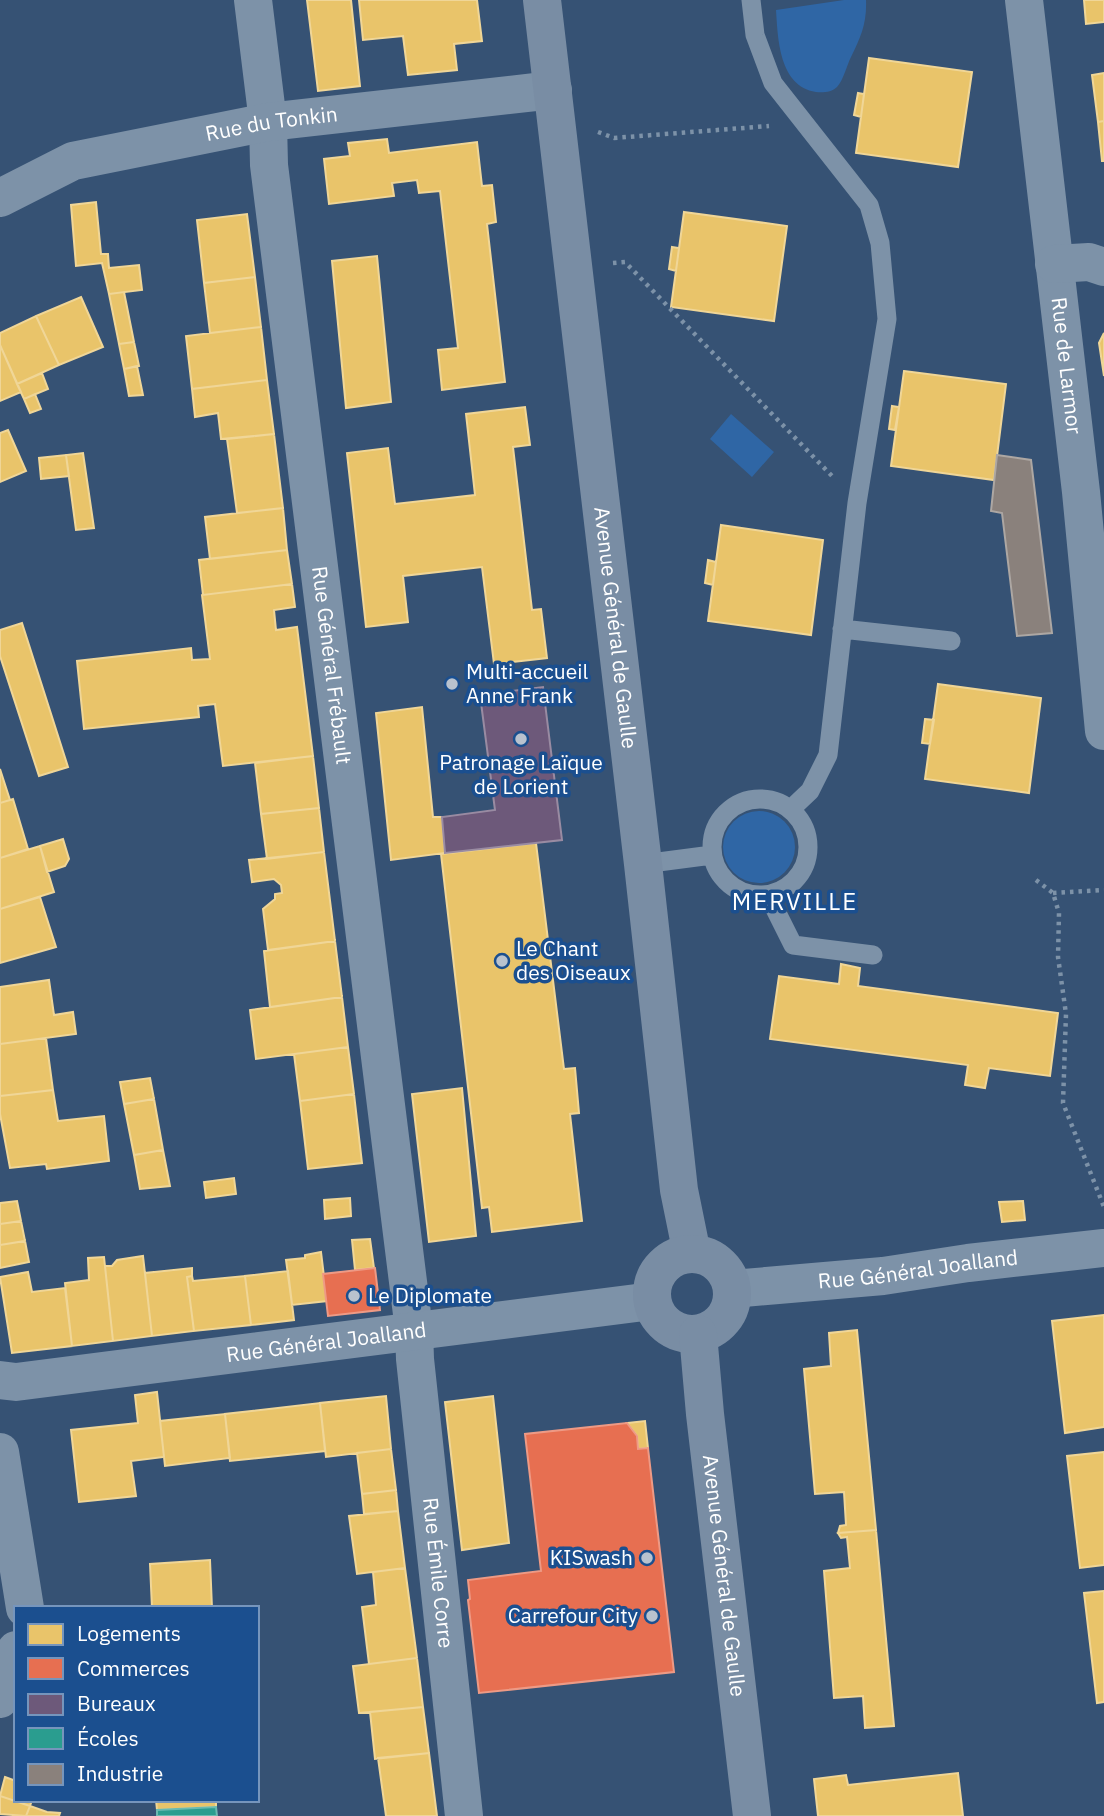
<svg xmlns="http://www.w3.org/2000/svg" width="1104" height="1816" font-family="'IBM Plex Sans',sans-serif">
	<rect width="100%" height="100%" fill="#365274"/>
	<!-- green -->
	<path fill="#2f66a5" d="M844,0H866C867,23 861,37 851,57C847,65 843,81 837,87C832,92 823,93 816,92C779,86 778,39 776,10Z
		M731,414L774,452L752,477L710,439Z
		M723 847a36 36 0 1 1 72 0a36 36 0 1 1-72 0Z"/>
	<!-- homes -->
	<path fill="#e9c46a" stroke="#f0d697" stroke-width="2" d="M307,0H351L360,86L318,91Z
		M359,0H477L482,41L454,44L457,70L408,75L403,36L363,40Z
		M1084,0H1104V22L1086,24Z
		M869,58L972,72L958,167L856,153Z
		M1104,73V121L1098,122L1092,75Z
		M858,93L864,94L861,117L854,115Z
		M1104,121V161H1102L1098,122Z
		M387,139L389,153L477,142L482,186L492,185L496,222L487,224L505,382L442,390L438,350L458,348L440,191L419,193L417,180L392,183L394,196L329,204L324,159L350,156L348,143Z
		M96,202L101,254H108L109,268L139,265L142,290L109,294L102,263L76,266L71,205Z
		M684,212L787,226L774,321L671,307Z
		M247,214L255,277L204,283L197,220Z
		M672,247L679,248L676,271L669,269Z
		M377,256L391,402L346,408L332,261Z
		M255,277L261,327L210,333L204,283Z
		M124,292L134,342L119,344L109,294Z
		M81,297L103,347L59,365L36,316Z
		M36,316L59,365L17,384L0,345V333Z
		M261,327L267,380L192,389L186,336Z
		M1104,333V376L1099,343Z
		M134,342L139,366L124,369L119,344Z
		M0,345L21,392L0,401Z
		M137,366L143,395L129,396L124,369Z
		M904,371L1006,384L994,480L891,466Z
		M42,373L48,389L24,399L17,384Z
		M267,380L274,434L221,439L218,413L195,417L192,389Z
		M35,394L41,409L30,413L24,399Z
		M892,406L899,407L895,430L889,429Z
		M525,407L530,445L513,447L532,610L541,609L547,658L494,664L482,567L403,576L408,622L366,627L347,453L388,448L395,504L475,495L466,414Z
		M8,430L26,471L0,482V433Z
		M274,434L283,508L237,513L227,439Z
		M83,453L94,528L76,530L66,455Z
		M66,455L69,476L41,479L39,458Z
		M283,508L287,550L210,559L205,517Z
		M721,525L823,540L811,635L708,621Z
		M287,550L292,584L203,595L199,560Z
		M708,560L716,562L713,585L705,583Z
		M292,584L295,607L274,610L276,630L297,627L313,756L223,766L215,704L198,706L199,717L84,729L77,661L191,648L192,660L210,659L202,595Z
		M22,623L68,767L39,776L0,656V630Z
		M938,684L1041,698L1029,793L925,779Z
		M422,707L433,817H442L445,853L391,860L376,713Z
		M925,719L934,720L930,744L922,743Z
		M313,756L319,808L261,814L255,763Z
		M0,769L10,800L0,803Z
		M13,799L28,849L0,858V803Z
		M319,808L324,852L267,859L261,814Z
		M63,839L69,859L65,866L47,872L40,846Z
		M536,843L564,1069L575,1068L579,1113L570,1114L582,1221L492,1232L489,1207L482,1208L441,854Z
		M40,846L54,892L0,909V858Z
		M324,852L335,941L268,950L263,909L275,899V894L282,893L281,885L274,879L252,882L249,860Z
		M40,897L56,947L0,963V909Z
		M335,941L342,997L270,1007L264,951Z
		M841,964L860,968L858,986L1058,1013L1050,1076L989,1068L985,1088L965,1085L968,1065L770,1039L779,976L839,984Z
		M49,980L54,1015L73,1012L76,1034L0,1044V987Z
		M342,997L348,1047L256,1059L250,1010Z
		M46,1038L53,1090L0,1096V1044Z
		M348,1047L354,1094L300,1101L294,1054Z
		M150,1078L154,1099L124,1104L120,1082Z
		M462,1088L476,1236L429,1242L412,1094Z
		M53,1090L58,1121L104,1116L109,1161L47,1169L46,1164L10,1168L0,1114V1096Z
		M354,1094L362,1163L308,1169L300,1101Z
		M154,1099L163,1150L134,1155L124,1104Z
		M163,1150L170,1186L140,1189L134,1155Z
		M234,1178L236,1194L206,1198L204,1182Z
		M350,1198L351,1216L325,1219L324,1200Z
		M17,1201L21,1221L0,1224V1203Z
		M1023,1201L1025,1220L1002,1222L999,1202Z
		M21,1221L25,1241L0,1245V1224Z
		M370,1239L374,1268L355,1270L352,1240Z
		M25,1241L29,1262L0,1268V1245Z
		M321,1252L327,1301L292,1305L286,1260L305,1258V1255Z
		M143,1256L152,1336L113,1341L105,1266H112L117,1260Z
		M104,1257L113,1341L72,1346L65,1283L89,1280L88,1258Z
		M192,1268V1276L187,1277L194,1331L152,1336L145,1273Z
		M288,1271L294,1320L251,1325L245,1276Z
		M28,1272L32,1292L65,1288L72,1346L12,1353L0,1277Z
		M192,1276L193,1281L245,1276L251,1325L194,1331L187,1277Z
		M1104,1315V1427L1065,1433L1052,1321Z
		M857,1330L876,1530L838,1533L840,1526L846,1525L844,1492L815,1494L804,1369L831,1366L829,1333Z
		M157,1392L164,1457L131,1461L136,1496L79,1502L71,1430L138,1423L135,1395Z
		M386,1396L391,1449L326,1457L320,1403Z
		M493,1396L509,1543L462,1550L445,1402Z
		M320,1403L325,1451L230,1461L225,1414Z
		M225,1414L230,1458L165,1466L160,1421Z
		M645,1421L648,1448L638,1449L637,1436L627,1423Z
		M391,1449L396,1490L362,1494L357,1453Z
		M1104,1452V1565L1080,1568L1067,1456Z
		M396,1490L398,1511L364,1514L362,1494Z
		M398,1511L405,1568L357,1574L349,1516Z
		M876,1530L894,1726L865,1728L863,1696L834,1698L824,1571L850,1568L847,1537L841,1538L838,1533Z
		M210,1560L212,1608H152L150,1564Z
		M405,1568L417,1658L369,1664L362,1607L376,1605L373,1572Z
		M1104,1591V1702L1097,1703L1084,1593Z
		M417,1658L423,1707L359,1713L353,1666Z
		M423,1707L429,1753L375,1759L370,1712Z
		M429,1753L437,1816H386L378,1758Z
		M958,1773L963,1816H818L814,1779L846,1775L848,1785Z
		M5,1777L16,1781V1800H32L30,1806L0,1796Z
		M0,1796L30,1806L26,1816L0,1814Z
		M156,1800H216V1807L157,1810Z
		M30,1806L47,1812L60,1813L59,1816H26Z"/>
	<!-- shops -->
	<path fill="#e76f51" stroke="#ee9a85" stroke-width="2" d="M375,1268L380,1310L328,1316L323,1274Z
		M627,1423L637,1436L638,1449L648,1448L674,1672L479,1693L468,1600L470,1599L468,1580L541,1571L525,1434Z"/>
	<!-- offices -->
	<path fill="#6d597a" stroke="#998ba2" stroke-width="2" d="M543,687L562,840L445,853L442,817L495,810L480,695Z"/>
	<!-- schools -->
	<path fill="#2a9d8f" stroke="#6abab1" stroke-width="2" d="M216,1807L217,1816H157V1810Z"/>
	<!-- industry -->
	<path fill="#8a817c" stroke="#ada7a3" stroke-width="2" d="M997,455L1031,460L1052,633L1017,636L1002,513L991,511Z"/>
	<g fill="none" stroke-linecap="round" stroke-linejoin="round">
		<!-- path -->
		<path stroke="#7d92a8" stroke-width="4.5" stroke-dasharray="3.5 5" stroke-linecap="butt" d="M598,132L614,138L769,126
			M613,263L625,262L832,476
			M1036,880L1053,893L1059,913L1058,957L1066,1014L1063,1103L1104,1207
			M1053,893L1104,890"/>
		<!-- service -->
		<path stroke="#7d92a8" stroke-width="19" d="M751,0L755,35L773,83L869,205L880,243L887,319L857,503L828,755L810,791L791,809
			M842,629L951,641
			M712 847a48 48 0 1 1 96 0a48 48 0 1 1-96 0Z
			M643,864L712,855
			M768,895L793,945L873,955"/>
		<!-- minor -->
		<g stroke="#7d92a8" stroke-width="38">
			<path id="s1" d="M253,0L268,122L269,165L414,1330L415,1359L464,1816"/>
			<path id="s2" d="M1024,0L1081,492L1104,731"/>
			<path id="s3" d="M0,198L73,161L268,122L553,90"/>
			<path d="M1054,264L1089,262L1104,267"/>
			<path id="s4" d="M732,1289L883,1276L968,1263L1104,1248"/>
			<path id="s5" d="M0,1380L16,1382L652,1301"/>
			<path d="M0,1452L25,1608"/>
			<path d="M0,1699L16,1650"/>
		</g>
		<!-- secondary -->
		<g stroke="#798da4" stroke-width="38">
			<path id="s6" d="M542,0L643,864L679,1190L692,1254"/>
			<circle cx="692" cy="1294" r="40"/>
			<path id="s7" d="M698,1334L705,1414L752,1816"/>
		</g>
	</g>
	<!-- markers -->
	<g fill="#b9c2ce" stroke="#1b4f8f" stroke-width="2.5">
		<circle cx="452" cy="684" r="7"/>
		<circle cx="521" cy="739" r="7"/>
		<circle cx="502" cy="961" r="7"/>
		<circle cx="354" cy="1296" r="7"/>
		<circle cx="647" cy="1558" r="7"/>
		<circle cx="652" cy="1616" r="7"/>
	</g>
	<g text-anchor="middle" stroke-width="7" stroke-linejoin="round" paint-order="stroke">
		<!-- street labels -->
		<g font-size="21" fill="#fff" stroke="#1b4f8f">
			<text dy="7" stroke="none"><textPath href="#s3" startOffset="284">Rue du Tonkin</textPath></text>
			<text dy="7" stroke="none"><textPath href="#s2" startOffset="368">Rue de Larmor</textPath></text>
			<text dy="7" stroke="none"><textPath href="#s6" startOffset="632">Avenue Général de Gaulle</textPath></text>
			<text dy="7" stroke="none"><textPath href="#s1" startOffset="670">Rue Général Frébault</textPath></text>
			<text dy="7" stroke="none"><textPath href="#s4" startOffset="187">Rue Général Joalland</textPath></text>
			<text dy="7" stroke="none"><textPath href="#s5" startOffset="329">Rue Général Joalland</textPath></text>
			<text dy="7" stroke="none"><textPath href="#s1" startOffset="1584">Rue Émile Corre</textPath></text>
			<text dy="7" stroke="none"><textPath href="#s7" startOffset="243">Avenue Général de Gaulle</textPath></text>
		</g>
		<!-- poi labels -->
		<g font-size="21" fill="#fff" stroke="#1b4f8f" text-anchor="start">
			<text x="466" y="679">Multi-accueil<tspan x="466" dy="24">Anne Frank</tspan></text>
			<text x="521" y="770" text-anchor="middle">Patronage Laïque<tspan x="521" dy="24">de Lorient</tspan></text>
			<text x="516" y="956">Le Chant<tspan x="516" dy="24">des Oiseaux</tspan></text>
			<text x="368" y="1303">Le Diplomate</text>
			<text x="633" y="1565" text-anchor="end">KISwash</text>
			<text x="638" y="1623" text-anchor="end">Carrefour City</text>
		</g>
		<!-- quarter labels -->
		<g font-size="24" letter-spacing="2" fill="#fff" stroke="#1b4f8f">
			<text x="795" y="910">MERVILLE</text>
		</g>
	</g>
	<!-- legend -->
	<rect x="14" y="1606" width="245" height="196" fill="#1b4f8f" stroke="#7695bc" stroke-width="2"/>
	<rect x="28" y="1624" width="35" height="21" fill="#e9c46a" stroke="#7695bc" stroke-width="2"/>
	<text x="77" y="1641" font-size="21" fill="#ffffff">Logements</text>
	<rect x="28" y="1658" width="35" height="21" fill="#e76f51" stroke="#7695bc" stroke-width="2"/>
	<text x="77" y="1676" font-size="21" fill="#ffffff">Commerces</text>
	<rect x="28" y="1694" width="35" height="21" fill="#6d597a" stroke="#7695bc" stroke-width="2"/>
	<text x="77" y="1711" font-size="21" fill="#ffffff">Bureaux</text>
	<rect x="28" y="1728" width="35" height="21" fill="#2a9d8f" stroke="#7695bc" stroke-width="2"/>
	<text x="77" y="1746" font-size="21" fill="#ffffff">Écoles</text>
	<rect x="28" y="1764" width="35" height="21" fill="#8a817c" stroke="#7695bc" stroke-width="2"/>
	<text x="77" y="1781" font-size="21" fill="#ffffff">Industrie</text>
</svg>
